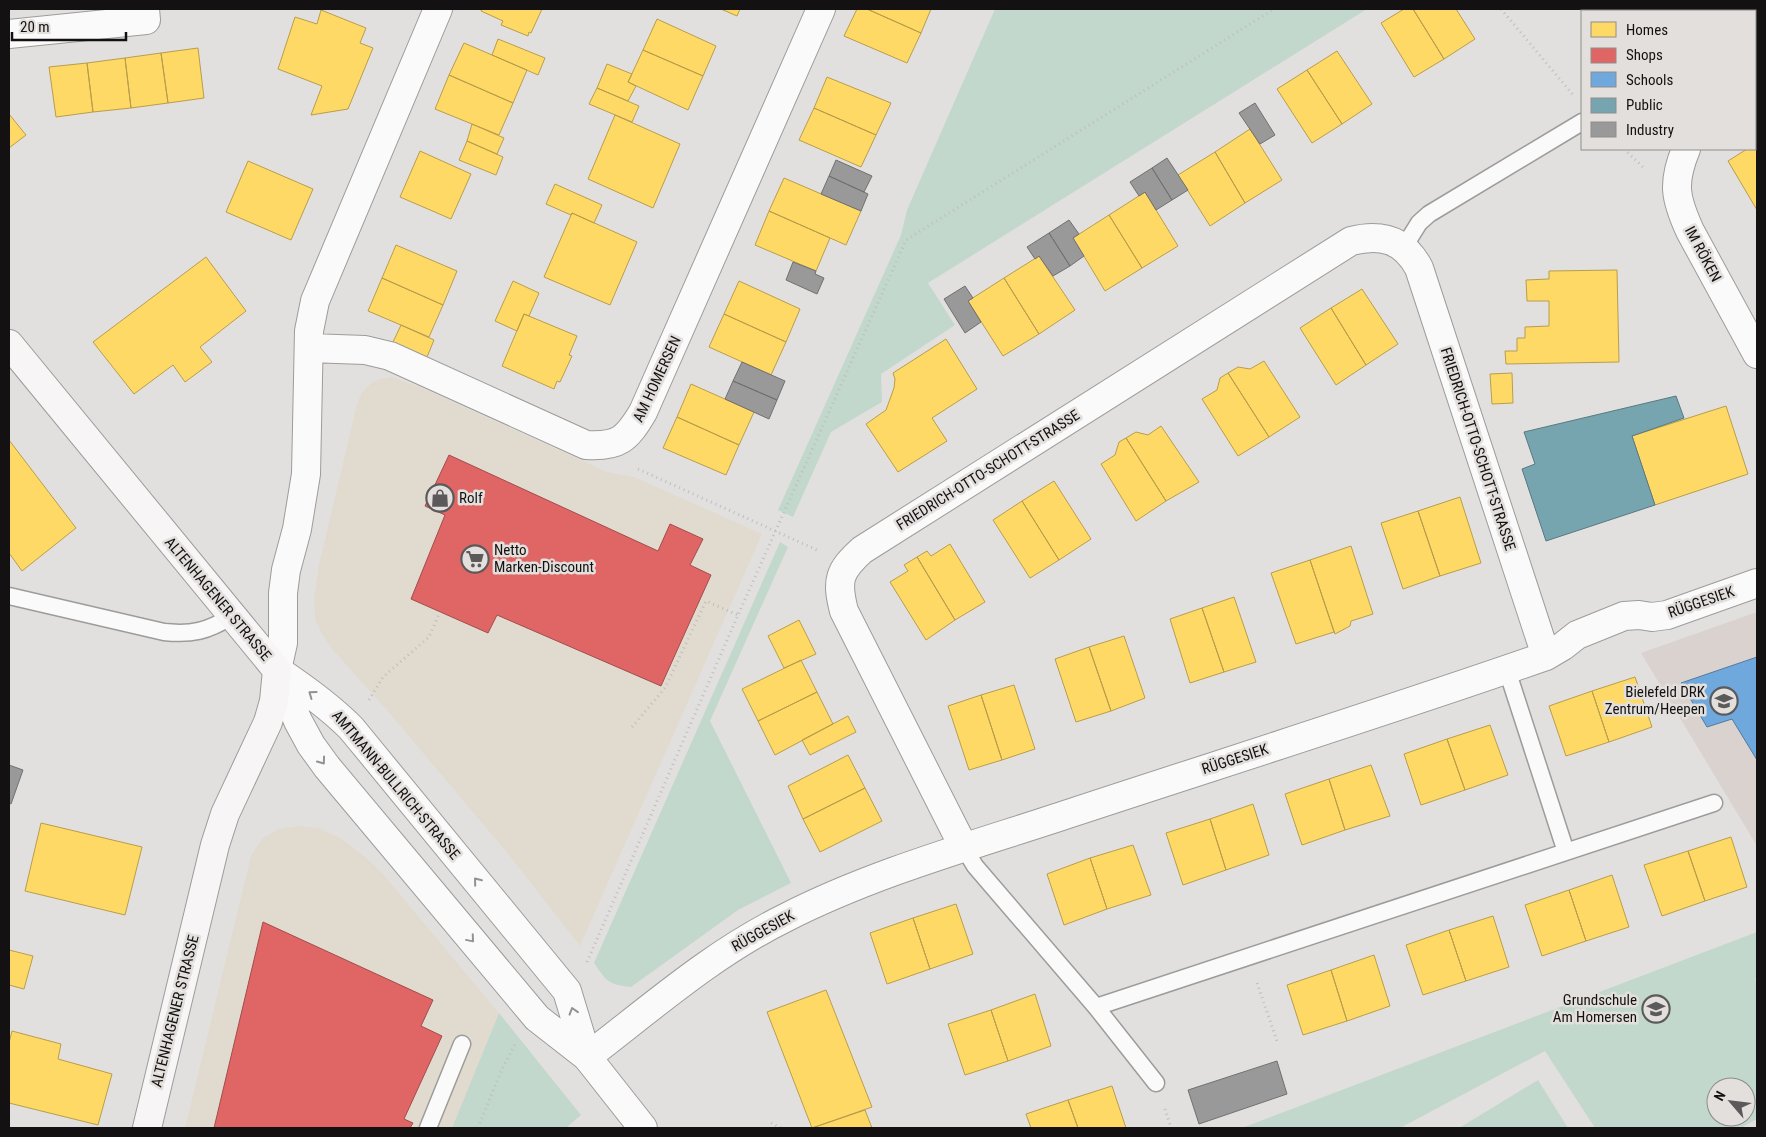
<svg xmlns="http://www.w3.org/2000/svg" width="1766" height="1137" font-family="'Roboto Condensed',sans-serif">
	<rect width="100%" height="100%" fill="#e2e0de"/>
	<!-- commercial -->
	<path fill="#e1dace" d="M392,377L424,389L607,472L634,477L762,534L580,946L509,855L386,709L333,650L322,634L315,619L314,597L319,565L357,404L362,392L370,384L379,379Z
		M299,826L319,828L340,838L363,855L383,874L499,1013L452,1128H185L251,856L262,839L278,829Z"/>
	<!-- built -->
	<path fill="#d9d2ce" d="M1757,612V846L1641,653Z"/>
	<!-- green -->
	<path fill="#c2d8cc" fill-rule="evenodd" d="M995,9H1367L928,283L955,325L881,374L882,402L831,432L793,517L778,510L901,235L907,210Z
		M780,542L788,547L710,721L791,883L738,910L631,987C608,984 607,982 594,963Z
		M1757,932V977L1755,979L1757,984V1119L1741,1128H1595L1545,1051L1400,1128H1242ZM1716,1087H1746V1117H1716Z
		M499,1013L581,1115L566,1128H452Z
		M1538,1080L1568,1128H1459Z"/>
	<!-- homes -->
	<path fill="#ffd966" stroke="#b89d4c" d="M482,9H542L531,33L529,32L528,36L501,25L503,21L481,11Z
		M721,9H740L737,16Z
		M857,9H867L921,33L907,63L844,36Z
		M867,9H931L921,33Z
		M1404,9H1413L1444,59L1414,77L1381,23Z
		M1413,9H1456L1475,39L1444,59Z
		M321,10L366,28L360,43L373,48L348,109L311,115L322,86L278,69L295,17L317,24Z
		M657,19L716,46L703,76L643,50Z
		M498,39L545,58L538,75L492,55Z
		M464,43L527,70L513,103L449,75Z
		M198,48L204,98L168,103L161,53Z
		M643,50L703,76L688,110L628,82Z
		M1337,51L1372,104L1342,124L1307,70Z
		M161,53L168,103L131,108L125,58Z
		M125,58L131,108L93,112L87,63Z
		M87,63L93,112L56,117L49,67Z
		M607,64L632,74L628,82L636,86L628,101L597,88Z
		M1307,70L1342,124L1312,143L1277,89Z
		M449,75L513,103L499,135L435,109Z
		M827,77L891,103L876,135L814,108Z
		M597,88L639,106L632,122L589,104Z
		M814,108L876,135L861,167L799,140Z
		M9,114L26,135L9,148Z
		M615,115L680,144L653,208L588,179Z
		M472,124L504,138L497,154L467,141Z
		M1250,129L1282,180L1245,203L1215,152Z
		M467,141L503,157L496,175L459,160Z
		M1757,142V210L1728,161L1747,149H1755V144Z
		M420,151L471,174L451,219L400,197Z
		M1215,152L1245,203L1210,226L1178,175Z
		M248,161L313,189L291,240L226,212Z
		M784,178L861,211L846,245L769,211Z
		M555,184L602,205L594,223L572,213L571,215L546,204Z
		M1145,192L1178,246L1142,268L1109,215Z
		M769,211L830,238L816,271L755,245Z
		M572,213L637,242L610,305L544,277Z
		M1109,215L1142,268L1105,291L1073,238Z
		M396,245L457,271L443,305L382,278Z
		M1039,256L1075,310L1039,334L1004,278Z
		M206,257L246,311L200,347L212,362L185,382L173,365L134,394L93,342Z
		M1617,270L1619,362L1506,364L1505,351H1517V338H1525V327L1549,326V301H1527L1526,280L1549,279V271Z
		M382,278L443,305L429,337L368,311Z
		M1004,278L1039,334L1003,356L968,301Z
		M513,281L539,293L529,316L524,314L517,331L495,321Z
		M739,281L800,309L786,342L724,314Z
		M1362,289L1398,344L1366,365L1331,308Z
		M1331,308L1366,365L1336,385L1300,328Z
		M524,314L577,336L569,355L572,356L560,382L557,381L554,389L502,366Z
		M724,314L786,342L771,375L709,347Z
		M401,325L434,340L427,357L393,342Z
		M946,339L977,389L932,418L947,441L898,472L866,424L886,410L894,388L895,379L893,373Z
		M1264,361L1300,417L1269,437L1228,373L1238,367L1250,369Z
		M1228,373L1269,437L1238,456L1202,399L1217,390L1220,378Z
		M1512,373L1513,403L1492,404L1490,374Z
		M691,384L754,412L739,445L677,417Z
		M1726,406L1748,474L1655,505L1632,436Z
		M677,417L739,445L726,475L663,448Z
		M1161,426L1199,482L1166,501L1126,438L1136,432L1148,435Z
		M1126,438L1166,501L1136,521L1101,464L1115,455L1119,442Z
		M9,440L76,528L22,571L9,553Z
		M1054,481L1091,539L1059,560L1022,501Z
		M1460,497L1481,563L1440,576L1418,511Z
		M1022,501L1059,560L1030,578L993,520Z
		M1418,511L1440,576L1403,589L1381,523Z
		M950,544L985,602L955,620L917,557L927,551L931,556Z
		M1351,546L1373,614L1351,621L1350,626L1335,634L1310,560Z
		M917,557L955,620L926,640L890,582L908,571L904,565Z
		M1310,560L1334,632L1296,644L1271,573Z
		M1234,597L1256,662L1224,672L1202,608Z
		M1202,608L1224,672L1190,683L1170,619Z
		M799,620L816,654L784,668L768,636Z
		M1124,636L1145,698L1111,711L1089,647Z
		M1089,647L1111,711L1076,722L1055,659Z
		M801,660L817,692L758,721L742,689Z
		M1635,677L1652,727L1609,742L1592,691Z
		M1014,685L1035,749L1002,760L981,695Z
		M1592,691L1609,742L1566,756L1549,706Z
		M817,692L833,724L775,755L758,721Z
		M981,695L1002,760L969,770L948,706Z
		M848,716L856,732L810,755L802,740Z
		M1490,725L1508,775L1465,790L1447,739Z
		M1447,739L1465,790L1421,805L1404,754Z
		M848,755L865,788L803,819L788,786Z
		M1371,765L1390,816L1345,830L1329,779Z
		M1329,779L1345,830L1302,845L1285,794Z
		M865,788L882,821L820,852L803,819Z
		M1253,804L1269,855L1226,870L1210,819Z
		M1210,819L1226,870L1183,885L1166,833Z
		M41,823L142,847L125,915L25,891Z
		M1731,837L1747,887L1705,901L1688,851Z
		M1133,845L1151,895L1107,909L1090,858Z
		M1688,851L1705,901L1662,916L1644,865Z
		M1090,858L1107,909L1064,925L1047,874Z
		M1612,875L1629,927L1586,941L1569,890Z
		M1569,890L1586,941L1542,956L1525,905Z
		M956,904L973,954L930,969L913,918Z
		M1493,916L1509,967L1466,981L1449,930Z
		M913,918L930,969L887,984L870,933Z
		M1449,930L1466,981L1423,995L1406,945Z
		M9,950L33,956L24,989L9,985Z
		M1374,955L1390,1006L1347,1021L1331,970Z
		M1331,970L1347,1021L1303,1035L1287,985Z
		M826,990L872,1107L812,1128L767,1012Z
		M1035,994L1051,1046L1008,1061L991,1010Z
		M991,1010L1008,1061L965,1075L948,1024Z
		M12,1031L61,1044L58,1059L112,1074L98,1125L9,1103V1043Z
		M1112,1086L1126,1128H1078L1068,1100Z
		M1068,1100L1078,1128H1031L1026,1114Z
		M865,1110L872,1128H810H812Z"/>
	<!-- shops -->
	<path fill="#e06666" stroke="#a24c4c" d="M449,455L658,551L670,524L703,539L690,565L711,575L661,686L497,615L488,633L411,599L445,515L425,506Z
		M263,922L433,1000L421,1026L442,1036L404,1119L413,1123L410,1128H214Z"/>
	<!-- schools -->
	<path fill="#6fa8dc" stroke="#537b9f" d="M1757,657V760L1732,719L1707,727L1681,683Z"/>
	<!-- public -->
	<path fill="#76a5af" stroke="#587980" d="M1676,396L1684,418L1632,436L1655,505L1546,541L1522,469L1535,464L1524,432Z"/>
	<!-- industry -->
	<path fill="#999" stroke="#717070" d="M1255,103L1275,135L1260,144L1239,113Z
		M1167,158L1188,190L1172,200L1152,168Z
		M836,160L872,176L864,192L829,176Z
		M1152,168L1172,200L1156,210L1145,192L1139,196L1130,182Z
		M829,176L868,194L861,211L821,194Z
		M1069,220L1079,234L1073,238L1084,256L1070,266L1049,233Z
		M1049,233L1070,266L1053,276L1039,256L1035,259L1027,247Z
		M793,262L816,271L815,274L824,278L817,294L786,280Z
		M965,286L973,298L968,301L981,322L965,333L944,299Z
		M742,362L785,381L777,400L733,381Z
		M733,381L777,400L769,419L725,399Z
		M9,765L23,770L11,804L9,803Z
		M1277,1061L1287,1094L1199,1124L1188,1090Z"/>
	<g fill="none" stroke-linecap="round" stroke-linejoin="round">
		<!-- service casing -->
		<g stroke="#9d9c9a" stroke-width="19">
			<path id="service" d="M1404,247L1419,223L1429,214L1582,122
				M9,596L164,632C192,635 208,631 232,616
				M1507,670L1566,852
				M964,848L975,866L1096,1007L1156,1083
				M1096,1007L1714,803
				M428,1128L462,1044"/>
		</g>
		<!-- minor casing -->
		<g stroke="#9d9c9a" stroke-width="30">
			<path id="minor" d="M9,34L146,20L145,9
				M1755,84L1757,83
				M1686,149C1672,183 1675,198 1690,231L1757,354
				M309,348L365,350L390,356L586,445C619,447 627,439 643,412L821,9
				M277,670L283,643V593L286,570L297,529L306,474L309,331L315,301L438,9
				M964,848L844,611C836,580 839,571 862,550L1351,241C1382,233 1404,240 1419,268L1546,656
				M587,1057C651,1008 712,954 785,918C875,872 975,845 1071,813C1229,761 1388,711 1546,656L1563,646L1577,635L1624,616L1639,615L1652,617L1667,615L1757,583"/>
		</g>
		<!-- tertiary casing -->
		<g stroke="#9d9c9a" stroke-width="30">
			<path id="tertiary" d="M277,670L298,721L311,745L327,767L537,1018L587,1057L643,1128
				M277,670C304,688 328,705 351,728L567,991L587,1057"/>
		</g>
		<!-- secondary casing -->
		<g stroke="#9d9c9a" stroke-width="30">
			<path id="secondary" d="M9,344L277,670L274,701L268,722L225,814L215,845L147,1128"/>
		</g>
		<!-- path -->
		<path stroke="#bfbebd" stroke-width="3" stroke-dasharray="1 4" stroke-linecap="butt" d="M1501,9L1574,96
			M1624,149L1644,168
			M638,469L817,550
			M369,700L383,677L429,637L440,612
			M632,727L665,688L706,601L738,615
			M587,962L738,615L906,240L1274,9
			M1257,983L1277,1041
			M1165,1109L1171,1128
			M771,1123L781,1128
			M478,1128L502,1069L515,1044"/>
		<!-- service -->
		<use href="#service" stroke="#fbfafa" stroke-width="16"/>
		<!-- minor -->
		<use href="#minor" stroke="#fbfafa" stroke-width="28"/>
		<!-- tertiary -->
		<use href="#tertiary" stroke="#fbfafa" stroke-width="28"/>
		<!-- secondary -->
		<use href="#secondary" stroke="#f7f5f5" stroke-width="28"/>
	</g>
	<!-- one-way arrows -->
	<defs><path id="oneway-chevron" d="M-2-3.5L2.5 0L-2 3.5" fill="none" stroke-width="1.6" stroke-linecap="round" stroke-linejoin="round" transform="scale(1.25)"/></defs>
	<g stroke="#939191">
		<use href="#oneway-chevron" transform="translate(312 694) rotate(-144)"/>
		<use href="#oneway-chevron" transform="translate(322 761) rotate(54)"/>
		<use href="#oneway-chevron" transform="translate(477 881) rotate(-129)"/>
		<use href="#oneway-chevron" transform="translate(471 939) rotate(50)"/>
		<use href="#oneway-chevron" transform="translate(573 1011) rotate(-107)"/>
	</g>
	<!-- icons -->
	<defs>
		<g id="shop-ring" transform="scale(1.4375)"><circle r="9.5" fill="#e3dfdd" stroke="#5b5959" stroke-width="1.5"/><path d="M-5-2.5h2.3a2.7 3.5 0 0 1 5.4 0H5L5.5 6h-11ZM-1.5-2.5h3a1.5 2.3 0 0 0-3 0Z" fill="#5b5959"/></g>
		<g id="supermarket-ring" transform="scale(1.4375)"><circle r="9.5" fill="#e3dfdd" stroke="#5b5959" stroke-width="1.5"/><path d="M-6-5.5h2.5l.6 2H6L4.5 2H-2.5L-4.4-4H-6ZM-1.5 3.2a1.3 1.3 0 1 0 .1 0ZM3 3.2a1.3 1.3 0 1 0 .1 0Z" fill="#5b5959"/></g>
		<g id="school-ring" transform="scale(1.4375)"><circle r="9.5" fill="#e3dfdd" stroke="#5b5959" stroke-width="1.5"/><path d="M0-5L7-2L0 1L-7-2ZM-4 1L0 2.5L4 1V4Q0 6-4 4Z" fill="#5b5959"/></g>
	</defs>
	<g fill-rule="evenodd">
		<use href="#shop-ring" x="440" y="498"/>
		<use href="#supermarket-ring" x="475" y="559"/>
		<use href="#school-ring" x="1724" y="701"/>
		<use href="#school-ring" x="1656" y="1009"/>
	</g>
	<g text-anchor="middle" stroke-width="5" stroke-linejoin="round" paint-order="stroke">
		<!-- street labels -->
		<g font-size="15" fill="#131111" stroke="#e3dfdd">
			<text transform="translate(1703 254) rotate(62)" y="5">IM RÖKEN</text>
			<text transform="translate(657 379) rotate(-65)" y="5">AM HOMERSEN</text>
			<text transform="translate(1478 449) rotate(72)" y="5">FRIEDRICH-OTTO-SCHOTT-STRASSE</text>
			<text transform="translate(988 470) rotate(-32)" y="5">FRIEDRICH-OTTO-SCHOTT-STRASSE</text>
			<text transform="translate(218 599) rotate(50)" y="5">ALTENHAGENER STRASSE</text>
			<text transform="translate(1701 602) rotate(-19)" y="5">RÜGGESIEK</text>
			<text transform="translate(1235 759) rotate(-18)" y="5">RÜGGESIEK</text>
			<text transform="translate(396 785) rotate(50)" y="5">AMTMANN-BULLRICH-STRASSE</text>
			<text transform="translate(763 931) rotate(-29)" y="5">RÜGGESIEK</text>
			<text transform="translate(175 1011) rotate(-76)" y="5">ALTENHAGENER STRASSE</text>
		</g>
		<!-- poi labels -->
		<g font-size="15" fill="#131111" stroke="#e3dfdd" text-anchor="start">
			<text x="459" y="503">Rolf</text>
			<text x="494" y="555">Netto<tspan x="494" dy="17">Marken-Discount</tspan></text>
			<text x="1705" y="697" text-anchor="end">Bielefeld DRK<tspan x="1705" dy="17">Zentrum/Heepen</tspan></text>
			<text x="1637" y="1005" text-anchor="end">Grundschule<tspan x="1637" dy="17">Am Homersen</tspan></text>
		</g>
	</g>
	<!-- border -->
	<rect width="1766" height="1137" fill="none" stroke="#131111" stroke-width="20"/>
	<!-- legend -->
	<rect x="1581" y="10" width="175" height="140" fill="#e3dfdd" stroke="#908d8b"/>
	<rect x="1591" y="22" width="25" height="15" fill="#ffd966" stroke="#908d8b"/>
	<text x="1626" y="35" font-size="15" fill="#131111">Homes</text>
	<rect x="1591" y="48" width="25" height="15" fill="#e06666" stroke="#908d8b"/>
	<text x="1626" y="60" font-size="15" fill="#131111">Shops</text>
	<rect x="1591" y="72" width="25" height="15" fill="#6fa8dc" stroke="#908d8b"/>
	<text x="1626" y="85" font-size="15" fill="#131111">Schools</text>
	<rect x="1591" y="98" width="25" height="15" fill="#76a5af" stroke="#908d8b"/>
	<text x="1626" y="110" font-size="15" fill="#131111">Public</text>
	<rect x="1591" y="122" width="25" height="15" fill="#999999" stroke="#908d8b"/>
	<text x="1626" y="135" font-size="15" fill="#131111">Industry</text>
	<!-- north arrow -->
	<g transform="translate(1731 1102) rotate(298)"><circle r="24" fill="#e3dfdd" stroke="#908d8b"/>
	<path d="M0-4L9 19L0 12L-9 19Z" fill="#5b5959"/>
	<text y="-8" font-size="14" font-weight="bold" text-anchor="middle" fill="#131111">N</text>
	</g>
	<!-- scale -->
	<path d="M12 32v8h114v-8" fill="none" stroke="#131111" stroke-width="2.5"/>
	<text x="20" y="32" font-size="15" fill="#131111" stroke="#e3dfdd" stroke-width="4" paint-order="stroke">20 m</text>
</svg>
